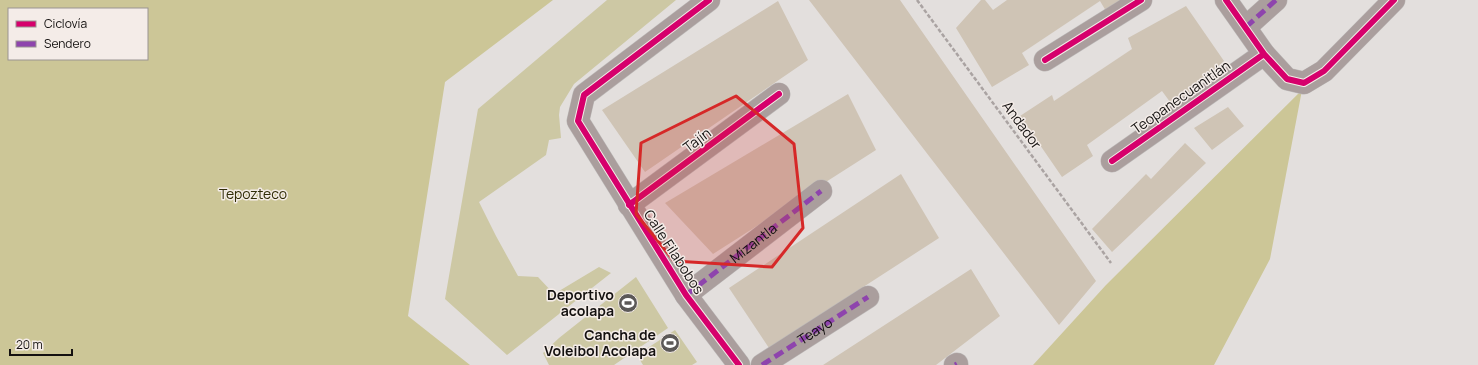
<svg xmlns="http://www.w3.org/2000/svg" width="1478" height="365" font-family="Manrope,sans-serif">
	<rect width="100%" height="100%" fill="#e3dfdd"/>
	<!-- green -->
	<path fill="#cdc8a4" d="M607,0H676L574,84L560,107L559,115L561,138L549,140L546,155L479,202L496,236L518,276L538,277L554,294L599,267L611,273L507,355L445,299L478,109Z
		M636,277L668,328L614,365H549L543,353L559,338Z
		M675,330L697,362L692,365H643L637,355Z"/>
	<!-- forest -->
	<path fill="#ccc697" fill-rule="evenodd" d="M0,0H553L445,82L408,316L470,365H0ZM9,9H147V59H9Z
		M1302,90L1270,259L1214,365H1033L1106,285Z"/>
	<!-- building -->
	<path fill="#cfc4b5" d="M809,0H900L1096,281L1059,325Z
		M981,0H985L993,10L1007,0H1121L1106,11L1100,1L1022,53L1029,65L992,87L956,28Z
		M778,1L808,60L645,172L602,110Z
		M1186,6L1224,61L1173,106L1162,91L1087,145L1093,156L1062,177L1020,116L1052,95L1054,101L1132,49L1128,38Z
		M848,94L876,150L713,254L665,203Z
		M1228,107L1244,126L1212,150L1194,128Z
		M1185,143L1206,163L1112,252L1092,229L1146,174L1151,179Z
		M901,174L939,238L769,348L729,288Z
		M971,269L1000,316L936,365H823Z"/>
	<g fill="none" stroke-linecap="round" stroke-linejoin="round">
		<!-- minor casing -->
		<g stroke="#bdbab9" stroke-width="23">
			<g id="minor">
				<path d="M709,0L584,95L578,121L686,295L739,365"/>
				<path d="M1226,0L1264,54L1287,79L1304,83L1324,71L1394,0"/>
				<path d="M1246,27L1276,0"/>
				<path d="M1045,60L1141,0"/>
				<path d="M1112,161L1264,54"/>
				<path d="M629,205L779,94"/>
				<path id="s1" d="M686,295L821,191"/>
				<path id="s2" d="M762,365L868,297"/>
				<path d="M955,365L957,364"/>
			</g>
		</g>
		<!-- path -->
		<path stroke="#aaa3a2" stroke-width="2.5" stroke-dasharray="4 2" stroke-linecap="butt" d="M917,0L1111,263"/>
		<!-- minor -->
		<use href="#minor" stroke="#aa9e9d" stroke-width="22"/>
		<!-- quiet -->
		<path stroke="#8e44ad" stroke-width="5" stroke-dasharray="10 5" stroke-linecap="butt" d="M1246,27L1276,0
			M686,295L821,191
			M762,365L868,297
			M955,365L957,364"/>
		<!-- cycleway casing -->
		<g stroke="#f4ece8" stroke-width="8">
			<path id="cycleway" d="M709,0L584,95L578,121L686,295L739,365
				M1226,0L1264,54L1287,79L1304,83L1324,71L1394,0
				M1045,60L1141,0
				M1112,161L1264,54
				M629,205L779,94"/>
		</g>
		<!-- cycleway -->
		<use href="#cycleway" stroke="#d6006c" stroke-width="6"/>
	</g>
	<!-- marked area -->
	<path fill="#d62828" fill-opacity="0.2" stroke="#d62828" stroke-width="3" stroke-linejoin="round" d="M736,96L794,144L803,228L772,267L674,261L636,214L641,143Z"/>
	<!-- icons -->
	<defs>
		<g id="stadium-disc" transform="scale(1)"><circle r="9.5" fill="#5c5958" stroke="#f4ece8"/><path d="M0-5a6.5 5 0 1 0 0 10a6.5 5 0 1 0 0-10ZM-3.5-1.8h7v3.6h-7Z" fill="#fff"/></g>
	</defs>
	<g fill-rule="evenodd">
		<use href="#stadium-disc" x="628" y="303"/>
		<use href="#stadium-disc" x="670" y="343"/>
	</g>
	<g text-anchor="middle" stroke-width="3" stroke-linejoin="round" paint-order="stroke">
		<!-- street labels -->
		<g font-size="14" fill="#141110" stroke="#f4ece8">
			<text transform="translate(1181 97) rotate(-35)" y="5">Teopanecuanitlán</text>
			<text transform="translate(1022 125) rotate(54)" y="5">Andador</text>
			<text transform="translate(697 140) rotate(-37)" y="5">Tajín</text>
			<text dy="5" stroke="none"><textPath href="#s1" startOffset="85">Mizantla</textPath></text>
			<text transform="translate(674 252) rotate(57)" y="5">Calle Filabobos</text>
			<text dy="5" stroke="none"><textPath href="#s2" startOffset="63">Teayo</textPath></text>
		</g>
		<!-- park labels -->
		<g font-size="14" fill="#312d08" stroke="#f4ece8">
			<text x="253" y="199">Tepozteco</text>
		</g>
		<!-- poi labels -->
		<g font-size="14" font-weight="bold" fill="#141110" stroke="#f4ece8" text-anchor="end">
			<text x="614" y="300">Deportivo<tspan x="614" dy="16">acolapa</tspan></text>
			<text x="656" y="340">Cancha de<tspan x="656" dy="16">Voleibol Acolapa</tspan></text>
		</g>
	</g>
	<!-- legend -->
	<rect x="8" y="8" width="140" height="52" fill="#f4ece8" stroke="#9a9492"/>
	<rect x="16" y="21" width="20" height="6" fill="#d6006c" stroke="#9a9492"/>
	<text x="44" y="28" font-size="12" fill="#141110">Ciclovía</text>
	<rect x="16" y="41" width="20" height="6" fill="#8e44ad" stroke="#9a9492"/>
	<text x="44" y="48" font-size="12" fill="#141110">Sendero</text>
	<!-- scale -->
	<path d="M10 349v6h62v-6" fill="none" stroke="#141110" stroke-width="2"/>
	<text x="16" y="349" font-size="12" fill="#141110" stroke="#f4ece8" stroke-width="3" paint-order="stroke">20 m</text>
</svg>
